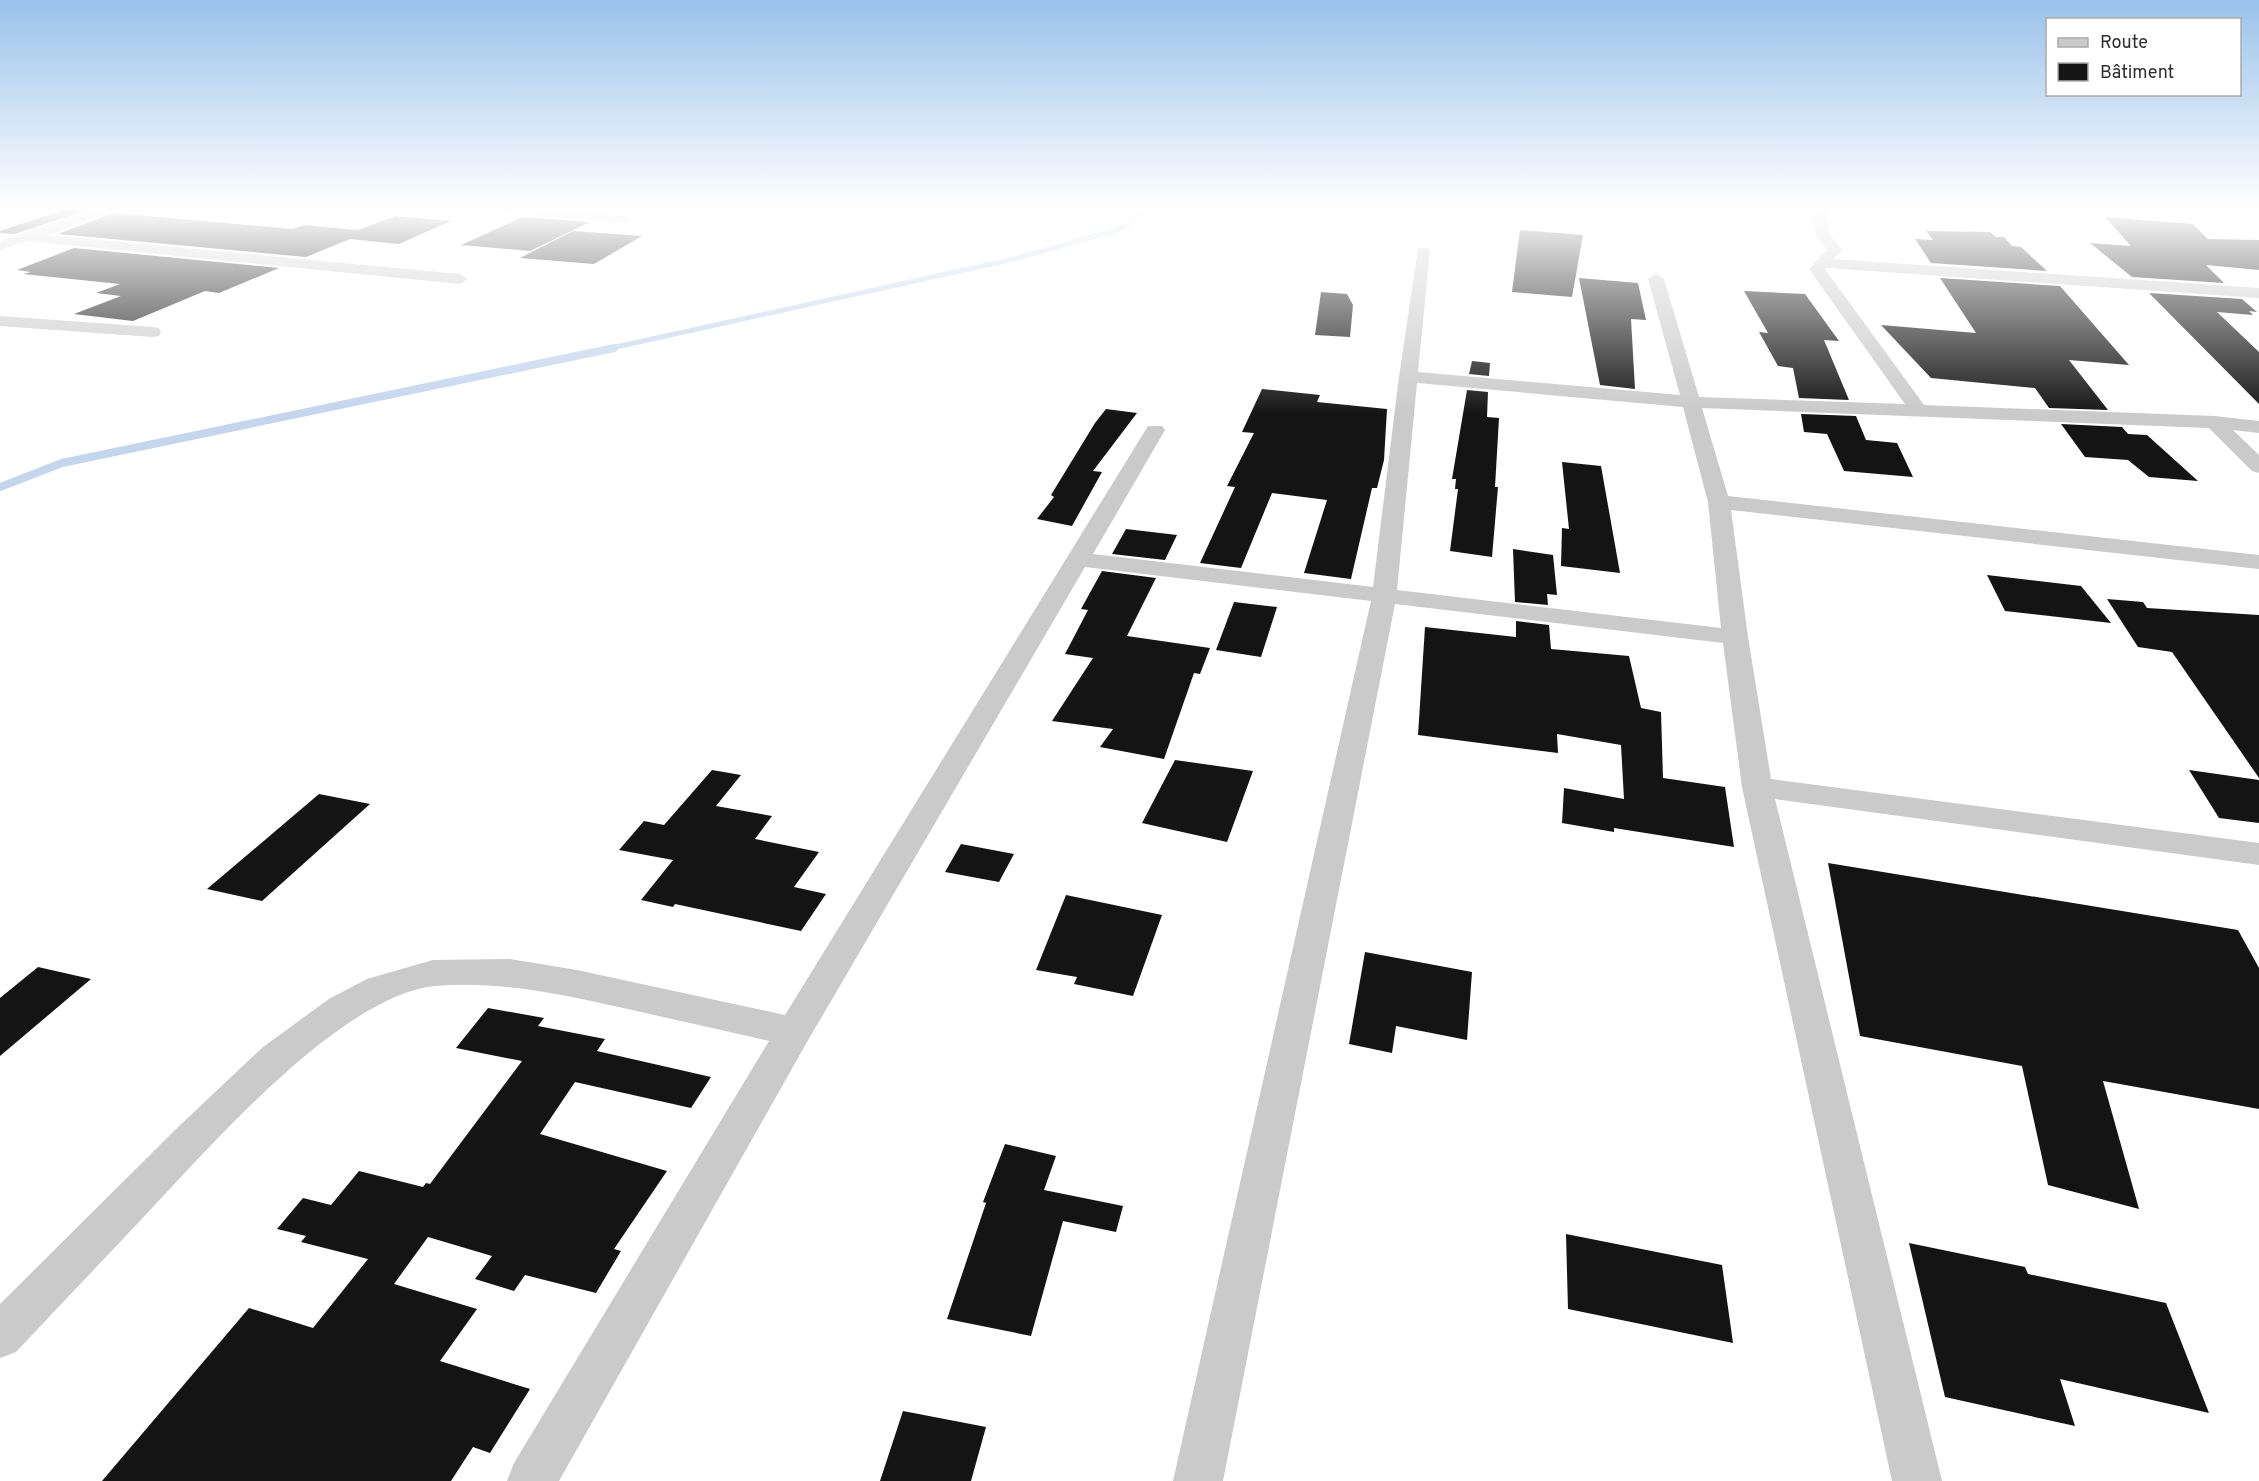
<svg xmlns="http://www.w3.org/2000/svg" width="2259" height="1481" font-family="Overpass,sans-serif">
	<rect width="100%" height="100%" fill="#fff"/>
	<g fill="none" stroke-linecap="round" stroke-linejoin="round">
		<!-- stream-far1 -->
		<path stroke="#c3d6ee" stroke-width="5" d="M607,349L1014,259L1117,230L1128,224L1134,216L1154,207"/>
		<!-- stream -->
		<path stroke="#c3d6ee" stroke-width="8" d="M0,487L62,463L614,348"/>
	</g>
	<!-- building -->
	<path fill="#141414" d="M69,208L87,210L14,234L0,233V231Z
		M114,213L292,229L304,225L358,230L395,216L451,221L399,244L350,239L306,257L58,234Z
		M523,217L590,222L530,251L461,245Z
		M2105,217L2193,224L2208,239L2259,240V270L2206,265L2224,283L2132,277L2090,243L2131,246Z
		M1520,230L1583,235L1572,297L1512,292Z
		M573,231L642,236L594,264L520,258Z
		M1926,231L1990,232L1996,237H2004L2012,246L2021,247L2047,271L1931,263L1915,239L1933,240Z
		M74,248L279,268L219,293L205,291L133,321L74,314L121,296L96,293L120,284L23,274L31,272L17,270Z
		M1579,278L1638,283L1646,320L1631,319L1635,389L1600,385Z
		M1940,278L2060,286L2129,365L2069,360L2108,410L2049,408L2035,388L1931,378L1881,325L1976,333Z
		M1744,291L1805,294L1839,341L1824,340L1849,400L1799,398L1793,368L1778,366L1759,332L1768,333Z
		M1321,292L1347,294L1353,305L1350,337L1315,335Z
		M2149,293L2242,299L2257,312L2249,311L2253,315L2217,312L2259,352V404Z
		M1472,361L1490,363L1489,376L1469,374Z
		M1262,389L1320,395L1317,402L1387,409L1384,460L1377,488H1372L1351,579L1304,573L1327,500L1272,493L1241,568L1200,563L1235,487L1227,486L1254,433L1242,432Z
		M1467,390L1488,392L1487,417L1499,418L1495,487H1498L1492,557L1450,551L1458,489H1455L1456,479H1452Z
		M1106,409L1137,413L1093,471L1102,472L1072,526L1037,519L1054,497L1051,495L1095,423Z
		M1801,414L1856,416L1866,440L1897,443L1913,477L1844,471L1827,434L1804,432Z
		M2061,424L2122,427L2128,434L2147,435L2198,481L2149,477L2128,460L2085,457Z
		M1562,462L1601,466L1620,573L1561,566L1562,528L1569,529Z
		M1126,529L1177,535L1165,560L1112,554Z
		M1513,549L1553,555L1557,595L1547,594L1548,605L1515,602Z
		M1102,571L1156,578L1127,636L1210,648L1200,674L1194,673L1164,759L1100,747L1113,729L1052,721L1093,658L1065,654L1088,610L1081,609Z
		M1987,575L2081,586L2111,623L2005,611Z
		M2107,599L2143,602L2147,608L2259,615V778L2172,652L2138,647Z
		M1234,602L1277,607L1261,657L1216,650Z
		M1516,621L1549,625L1551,649L1629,656L1641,708L1661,712L1663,778L1725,787L1734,847L1614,828V832L1562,823L1564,788L1624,799L1621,745L1557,734L1558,753L1418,735L1425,627L1516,637Z
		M1175,760L1253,771L1227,842L1142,823Z
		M712,770L741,775L716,806L772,816L755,839L819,852L794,887L826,894L801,931L675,904L673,907L641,900L673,860L619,850L644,821L664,825Z
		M2189,770L2259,780V823L2219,818Z
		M319,794L370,804L262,901L207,889Z
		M961,844L1014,854L999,882L945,872Z
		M1828,863L2238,930L2259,968V1109L2103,1081L2139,1209L2048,1185L2022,1066L1860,1036Z
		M1066,895L1162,915L1133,996L1074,984L1077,977L1036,970Z
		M1365,952L1472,972L1467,1040L1396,1026L1392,1053L1349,1044Z
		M38,967L91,979L0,1056V998Z
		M488,1008L544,1018L538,1026L605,1039L597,1051L711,1077L691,1108L575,1082L540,1134L667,1171L614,1249L621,1251L596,1293L525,1275L514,1291L475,1279L492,1256L428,1237L394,1284L477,1309L440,1361L530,1389L490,1453L473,1447L451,1481H102L249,1308L313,1328L368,1259L301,1242L306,1236L277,1229L303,1198L331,1205L359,1171L423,1187L426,1183L430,1184L522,1061L456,1048Z
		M1005,1144L1056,1156L1044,1190L1123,1206L1116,1232L1063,1221L1031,1336L947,1319L986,1203L983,1202Z
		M1566,1234L1722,1265L1733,1343L1568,1309Z
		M1909,1243L2025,1267L2028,1274L2166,1303L2209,1413L2060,1379L2075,1426L1945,1397Z
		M903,1411L986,1427L971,1481H880Z"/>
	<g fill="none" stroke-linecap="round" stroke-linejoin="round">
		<!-- street -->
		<path fill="#cacaca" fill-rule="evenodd" d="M104,207H124L48,235L460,274L468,279L460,284L28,241L0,250V241Z
			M478,207H536L625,215L632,219L625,223L484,211Z
			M1814,207H1827L1831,214L1824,219L1829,224L1830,235L1842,250L1834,259L2259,288V298L1827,268L1825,269L1924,405L2214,416L2259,421V433L2233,430L2259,455V473L2252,471L2209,428L1702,408L1728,496L2259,555V569L1731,510L1748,637L1771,779L2259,843V865L1775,799L1942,1481H1892L1742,787L1723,643L1395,604L1223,1481H1173L1371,601L1085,567L807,1042L559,1481H507L514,1463L769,1041C722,1030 675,1020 628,1009C564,995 501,980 435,986C343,995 215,1141 153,1207C108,1255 62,1303 16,1352L0,1358V1304L175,1130L263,1047L329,999L367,979L433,960L510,959L577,970L785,1015L1148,426H1162L1165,430L1093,554L1373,587L1399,377L1418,248H1428L1430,251L1418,372L1680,395L1648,279L1656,274L1664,279L1699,397L1905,404L1809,269L1827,250L1816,236L1815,225L1808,218L1816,212ZM1417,383L1683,407L1708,502L1721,628L1397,590Z
			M0,316L153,327L159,328L161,332L159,336L153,337L0,326Z"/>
	</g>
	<!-- sky -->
	<linearGradient id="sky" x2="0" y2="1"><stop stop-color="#99c2ea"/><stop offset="0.5" stop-color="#fff"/><stop offset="1" stop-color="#fff" stop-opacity="0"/></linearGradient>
	<rect width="2259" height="415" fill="url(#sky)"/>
	<!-- legend -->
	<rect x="2046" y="18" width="195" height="78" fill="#ffffff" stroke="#ababab" stroke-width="1.5"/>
	<rect x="2058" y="38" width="30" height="9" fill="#cacaca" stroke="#ababab" stroke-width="1.5"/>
	<text x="2100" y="48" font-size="18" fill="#2d2d2d">Route</text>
	<rect x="2058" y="63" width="30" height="18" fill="#141414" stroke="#ababab" stroke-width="1.5"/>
	<text x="2100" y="78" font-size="18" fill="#2d2d2d">Bâtiment</text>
</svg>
